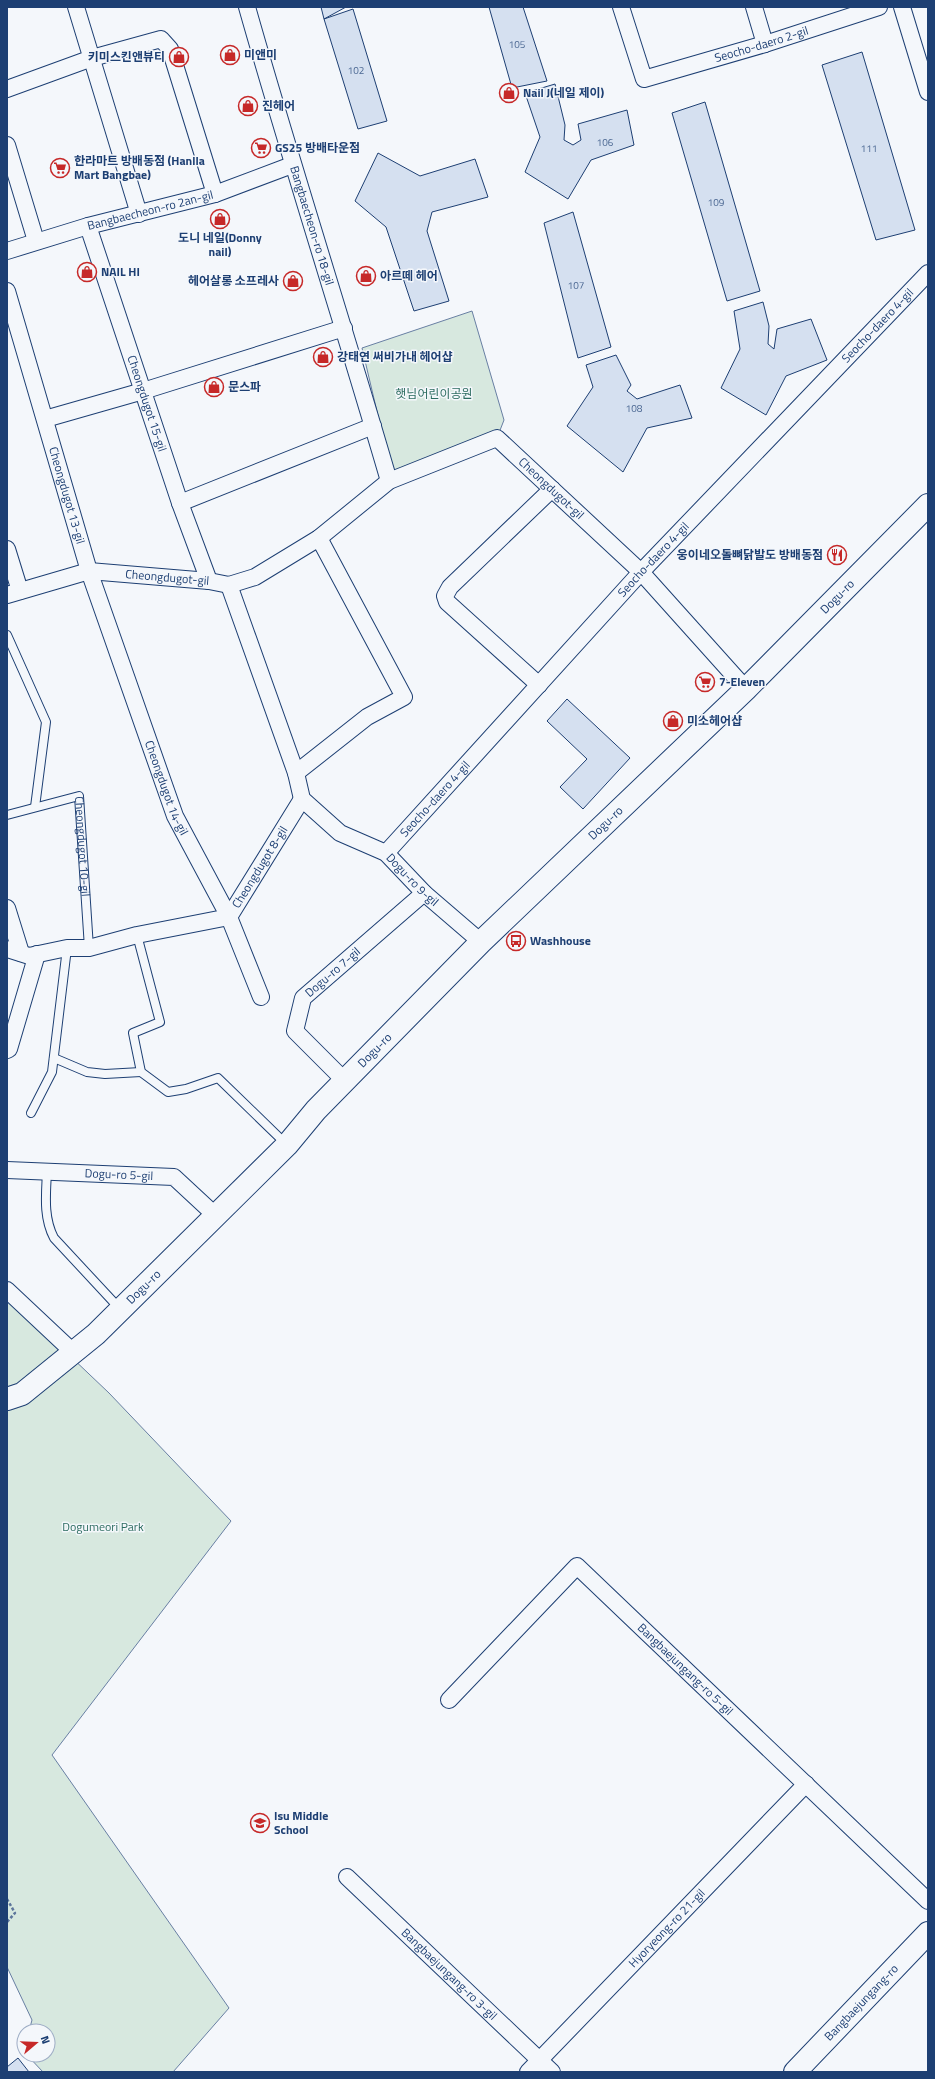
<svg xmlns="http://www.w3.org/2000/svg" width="935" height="2079" font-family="'Titillium Web','Noto Sans KR',sans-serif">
	<rect width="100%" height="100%" fill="#f4f7fb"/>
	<!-- green -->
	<path fill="#d7e8df" stroke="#687fa3" d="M472,311L504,420L497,438L392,475L362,348Z
		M7,1296L109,1393L231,1521L52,1755L229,2008L173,2072H43L27,2055H48V2031H29L32,2020L7,1967Z"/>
	<!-- building -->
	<path fill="#d5e0f0" stroke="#1d3f73" d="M321,7H346L324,19Z
		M489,7H523L547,81L512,88Z
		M353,9L387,121L358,129L324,19Z
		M862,52L915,230L876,240L822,65Z
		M555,84L565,125L564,140L573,145L581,140L578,124L627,110L634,145L591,160L568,199L525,172L540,137L525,93Z
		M705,102L760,291L727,301L672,113Z
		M378,153L420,176L475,159L488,197L432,212L427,231L449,301L414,311L386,227L355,201Z
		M573,212L611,347L578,358L544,223Z
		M763,302L769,326L768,344L774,349L777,329L811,319L827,360L786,376L766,415L721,388L740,349L734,311Z
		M616,355L631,385L627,391L637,399L680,385L692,418L647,428L623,472L567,426L593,387L586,365Z
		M567,699L630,758L583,809L560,787L587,759L547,721Z
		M18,2058L29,2072H7V2067Z"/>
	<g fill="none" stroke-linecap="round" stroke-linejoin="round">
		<!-- lane casing -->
		<g stroke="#1d3f73" stroke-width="10">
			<g id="lane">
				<path d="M7,635L46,722L35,807"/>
				<path id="s1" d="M7,815L79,796L89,948"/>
				<path d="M137,935L160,1022L133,1033L141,1072L168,1092L186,1089L218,1078L286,1144"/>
				<path d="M54,1058L87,1072L105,1074L141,1072"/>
				<path d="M31,1113L52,1072L67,948"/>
				<path d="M47,1171C46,1194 43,1217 54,1238L120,1309"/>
			</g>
		</g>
		<!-- street casing -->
		<g stroke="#1d3f73" stroke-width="18">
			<g id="street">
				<path d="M76,7L139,214"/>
				<path id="s2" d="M247,7C292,166 343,323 389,481"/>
				<path id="s3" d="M621,7L644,79L765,44L879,7"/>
				<path d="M754,7L765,44"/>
				<path d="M902,7L928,92"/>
				<path d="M7,89L92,58L161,39L170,49L215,194"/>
				<path d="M7,145L36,241"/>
				<path id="s4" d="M88,226L180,503L209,581"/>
				<path id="s5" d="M7,251L88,226L215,194L292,165"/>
				<path id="s6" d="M7,291L89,571L175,816L229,917L261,997"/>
				<path d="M45,419L143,391L344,328"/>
				<path d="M180,503L373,426"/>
				<path d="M7,549L20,591"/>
				<path id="s7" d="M229,585L296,773L302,799L340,833L386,853L424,893L481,942"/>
				<path id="s8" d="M7,595L89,571L209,581L229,585L255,577L319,538L389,481L497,438L641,572L746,689"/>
				<path d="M539,685L447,602L445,596L450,587L552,489"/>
				<path d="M296,773L367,717L404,697L319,538"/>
				<path id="s9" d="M386,853L641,572L928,273"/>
				<path d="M7,908L21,953"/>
				<path id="s10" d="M7,949L29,956L67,948H89L137,935L229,917L302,799"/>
				<path d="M7,1050L9,1049L37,954"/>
				<path id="s11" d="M345,1081L295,1031L303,998L424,893"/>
				<path id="s12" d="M7,1170L174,1177L216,1216"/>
				<path d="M7,1290L73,1352"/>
				<path id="s13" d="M449,1700L577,1566L928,1901"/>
				<path id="s14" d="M347,1877L552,2072"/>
				<path id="s15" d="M528,2072L806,1784"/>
			</g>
		</g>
		<!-- secondary casing -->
		<g stroke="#1d3f73" stroke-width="24">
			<g id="secondary">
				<path id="s16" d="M7,1399L22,1394L96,1334L287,1145L316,1110L481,942L746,689L928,505"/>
				<path id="s17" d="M795,2072L928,1933"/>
			</g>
		</g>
		<!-- path -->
		<path stroke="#5e769c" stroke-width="2.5" stroke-dasharray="3 2" stroke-linecap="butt" d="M7,1899L15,1913L7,1922"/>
		<!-- lane -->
		<use href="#lane" stroke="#f4f7fb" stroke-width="8"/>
		<!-- street -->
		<use href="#street" stroke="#f4f7fb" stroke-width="16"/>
		<!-- secondary -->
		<use href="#secondary" stroke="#f4f7fb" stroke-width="22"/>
	</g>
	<!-- icons -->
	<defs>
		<g id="shop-ring" transform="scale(1)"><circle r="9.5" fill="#f4f7fb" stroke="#c62828" stroke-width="1.5"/><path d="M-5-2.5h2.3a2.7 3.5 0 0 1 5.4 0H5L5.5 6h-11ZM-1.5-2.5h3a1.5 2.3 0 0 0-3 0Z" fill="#c62828"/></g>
		<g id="supermarket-ring" transform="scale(1)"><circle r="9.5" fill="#f4f7fb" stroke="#c62828" stroke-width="1.5"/><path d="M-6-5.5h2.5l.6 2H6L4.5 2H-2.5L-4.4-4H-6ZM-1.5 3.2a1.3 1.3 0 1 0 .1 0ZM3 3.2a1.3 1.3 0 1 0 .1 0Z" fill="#c62828"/></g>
		<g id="restaurant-ring" transform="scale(1)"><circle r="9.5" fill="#f4f7fb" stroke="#c62828" stroke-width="1.5"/><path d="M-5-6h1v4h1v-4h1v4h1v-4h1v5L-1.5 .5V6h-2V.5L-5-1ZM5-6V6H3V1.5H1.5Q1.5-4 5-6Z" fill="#c62828"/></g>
		<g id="bus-ring" transform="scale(1)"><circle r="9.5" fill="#f4f7fb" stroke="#c62828" stroke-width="1.5"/><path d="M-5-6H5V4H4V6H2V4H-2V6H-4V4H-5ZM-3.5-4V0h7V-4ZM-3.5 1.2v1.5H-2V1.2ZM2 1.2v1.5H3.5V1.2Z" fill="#c62828"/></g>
		<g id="school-ring" transform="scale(1)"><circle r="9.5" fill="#f4f7fb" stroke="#c62828" stroke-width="1.5"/><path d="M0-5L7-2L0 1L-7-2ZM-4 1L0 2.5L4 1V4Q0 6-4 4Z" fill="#c62828"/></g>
	</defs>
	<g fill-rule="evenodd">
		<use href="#shop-ring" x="230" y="55"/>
		<use href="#shop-ring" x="179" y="57"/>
		<use href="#shop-ring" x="509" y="93"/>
		<use href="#shop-ring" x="248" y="106"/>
		<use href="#supermarket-ring" x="261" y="148"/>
		<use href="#supermarket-ring" x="60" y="168"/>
		<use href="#shop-ring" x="220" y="219"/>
		<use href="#shop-ring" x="87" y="272"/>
		<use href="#shop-ring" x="366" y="276"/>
		<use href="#shop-ring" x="293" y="281"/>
		<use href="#shop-ring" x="323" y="357"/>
		<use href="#shop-ring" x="214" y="387"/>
		<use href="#restaurant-ring" x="837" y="555"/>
		<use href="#supermarket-ring" x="705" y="682"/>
		<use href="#shop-ring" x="673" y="721"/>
		<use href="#bus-ring" x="516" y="941"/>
		<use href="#school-ring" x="260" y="1823"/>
	</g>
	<g text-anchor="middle" stroke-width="3" stroke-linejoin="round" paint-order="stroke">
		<!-- number labels -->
		<g font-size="10" fill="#4b6792">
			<text x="517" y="48">105</text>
			<text x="356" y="74">102</text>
			<text x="605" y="146">106</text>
			<text x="869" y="152">111</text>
			<text x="716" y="206">109</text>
			<text x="576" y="289">107</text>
			<text x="634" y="412">108</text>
		</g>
		<!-- street labels -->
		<g font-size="12" fill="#1d3f73" stroke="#f4f7fb">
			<text dy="4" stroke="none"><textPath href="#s3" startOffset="198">Seocho-daero 2-gil</textPath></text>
			<text dy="4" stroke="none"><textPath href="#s5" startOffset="149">Bangbaecheon-ro 2an-gil</textPath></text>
			<text dy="4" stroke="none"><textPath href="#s2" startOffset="228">Bangbaecheon-ro 18-gil</textPath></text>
			<text dy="4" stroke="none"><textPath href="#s9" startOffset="721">Seocho-daero 4-gil</textPath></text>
			<text dy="4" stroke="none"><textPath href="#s4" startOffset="187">Cheongdugot 15-gil</textPath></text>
			<text dy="4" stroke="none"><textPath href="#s8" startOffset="609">Cheongdugot-gil</textPath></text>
			<text dy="4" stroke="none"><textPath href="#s6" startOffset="213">Cheongdugot 13-gil</textPath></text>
			<text dy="4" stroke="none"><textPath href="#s9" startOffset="397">Seocho-daero 4-gil</textPath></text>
			<text dy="4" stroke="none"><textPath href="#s8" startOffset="164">Cheongdugot-gil</textPath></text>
			<text dy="4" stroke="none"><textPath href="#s16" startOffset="1157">Dogu-ro</textPath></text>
			<text dy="4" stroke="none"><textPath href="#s6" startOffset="522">Cheongdugot 14-gil</textPath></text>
			<text dy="4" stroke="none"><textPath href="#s9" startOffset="73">Seocho-daero 4-gil</textPath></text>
			<text dy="4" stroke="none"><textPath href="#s16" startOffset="833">Dogu-ro</textPath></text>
			<text dy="4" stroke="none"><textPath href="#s1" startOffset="125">Cheongdugot 10-gil</textPath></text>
			<text dy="4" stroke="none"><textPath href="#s10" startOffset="286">Cheongdugot 8-gil</textPath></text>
			<text dy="4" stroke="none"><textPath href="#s7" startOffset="365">Dogu-ro 9-gil</textPath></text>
			<text dy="4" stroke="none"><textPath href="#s11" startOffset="144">Dogu-ro 7-gil</textPath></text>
			<text dy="4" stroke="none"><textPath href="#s16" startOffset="509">Dogu-ro</textPath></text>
			<text dy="4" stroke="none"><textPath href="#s12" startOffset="112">Dogu-ro 5-gil</textPath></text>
			<text dy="4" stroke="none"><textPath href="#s16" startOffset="178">Dogu-ro</textPath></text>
			<text dy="4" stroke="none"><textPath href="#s13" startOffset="335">Bangbaejungang-ro 5-gil</textPath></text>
			<text dy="4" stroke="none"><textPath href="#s15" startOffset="200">Hyoryeong-ro 21-gil</textPath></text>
			<text dy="4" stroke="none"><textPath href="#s14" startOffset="141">Bangbaejungang-ro 3-gil</textPath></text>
			<text dy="4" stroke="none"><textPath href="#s17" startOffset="96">Bangbaejungang-ro</textPath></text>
		</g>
		<!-- poi labels -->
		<g font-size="12" font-weight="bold" fill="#1d3f73" stroke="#f4f7fb" text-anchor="start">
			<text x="244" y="59">미앤미</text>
			<text x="165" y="61" text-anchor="end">키미스킨앤뷰티</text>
			<text x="523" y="97">Nail J(네일 제이)</text>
			<text x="262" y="110">진헤어</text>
			<text x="275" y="152">GS25 방배타운점</text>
			<text x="74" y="165">한라마트 방배동점 (Hanlla<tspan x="74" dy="14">Mart Bangbae)</tspan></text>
			<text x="220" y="242" text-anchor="middle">도니 네일(Donny<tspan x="220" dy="14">nail)</tspan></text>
			<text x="101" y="276">NAIL HI</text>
			<text x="380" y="280">아르떼 헤어</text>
			<text x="279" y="285" text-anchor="end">헤어살롱 소프레사</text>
			<text x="337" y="361">강태연 써비가내 헤어샵</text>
			<text x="228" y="391">문스파</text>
			<text x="823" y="559" text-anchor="end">웅이네오돌뼈닭발도 방배동점</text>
			<text x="719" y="686">7-Eleven</text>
			<text x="687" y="725">미소헤어샵</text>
			<text x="530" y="945">Washhouse</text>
			<text x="274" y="1820">Isu Middle<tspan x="274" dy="14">School</tspan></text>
		</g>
		<!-- park labels -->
		<g font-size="12" fill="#2c6c60" stroke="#f4f7fb">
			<text x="434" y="398">햇님어린이공원</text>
			<text x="103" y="1531">Dogumeori Park</text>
		</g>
	</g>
	<!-- border -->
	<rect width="935" height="2079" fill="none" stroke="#1d3f73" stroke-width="16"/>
	<!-- north arrow -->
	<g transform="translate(36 2043) rotate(71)"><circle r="19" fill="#f4f7fb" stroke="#9eadc5"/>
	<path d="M0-3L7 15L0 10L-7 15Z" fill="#c62828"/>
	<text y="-6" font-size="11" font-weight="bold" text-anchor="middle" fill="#1d3f73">N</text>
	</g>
</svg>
